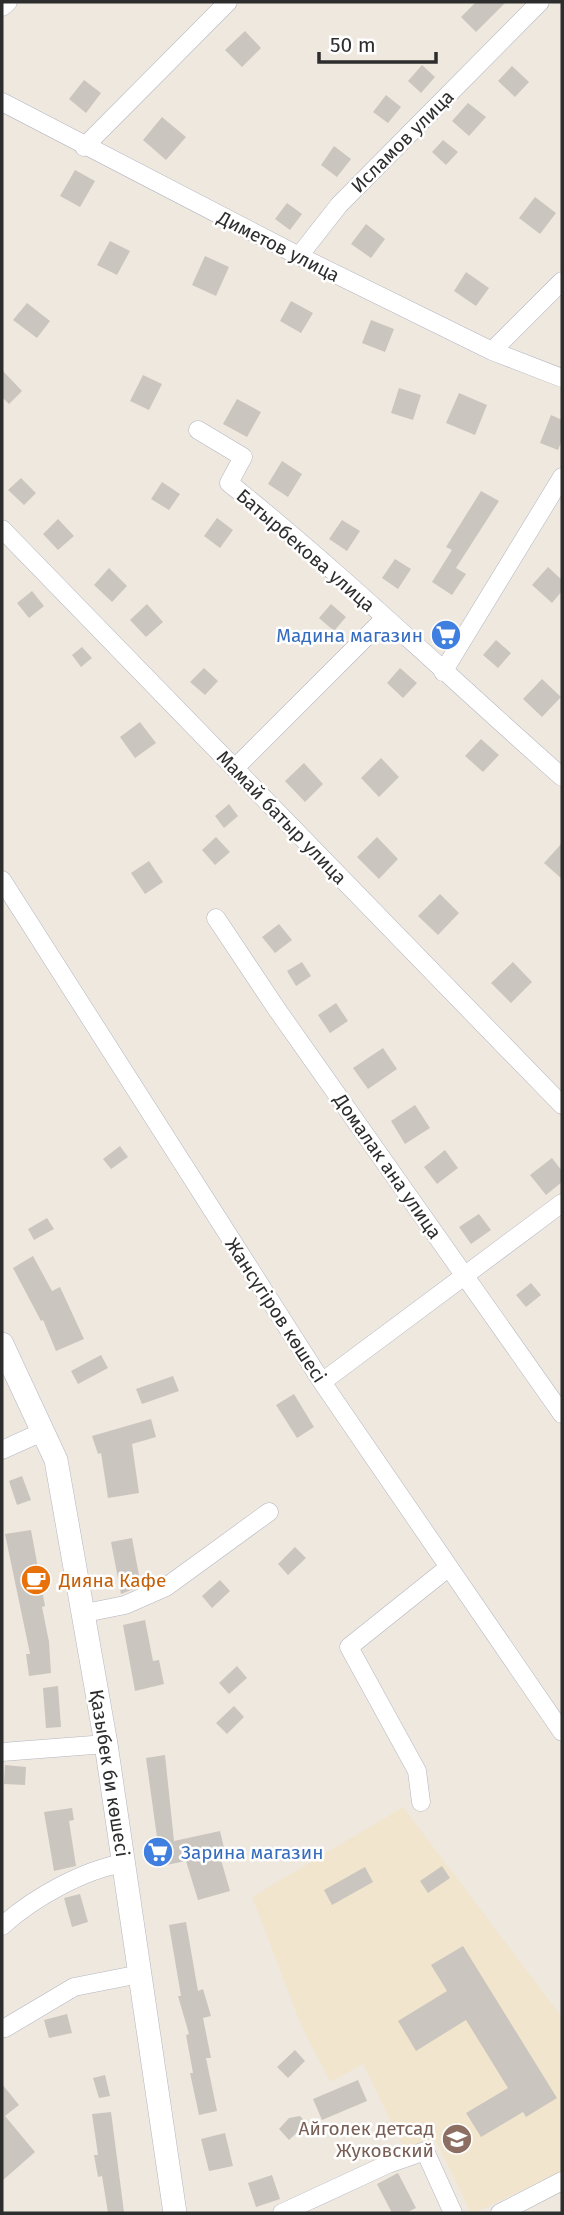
<svg xmlns="http://www.w3.org/2000/svg" width="564" height="2215" font-family="'Fira Sans',sans-serif">
	<rect width="100%" height="100%" fill="#efe8df"/>
	<!-- education -->
	<path fill="#f1e5ce" d="M403,1807L562,2017V2171L474,2213H471L435,2139L404,2149L363,2064L330,2082L301,2025L252,1897Z"/>
	<!-- building -->
	<path fill="#cac5be" d="M476,2H506L476,32L461,17Z
		M245,31L261,48L242,67L225,50Z
		M422,65L435,77L421,93L408,81Z
		M512,66L529,82L515,97L498,81Z
		M84,80L101,93L86,113L69,99Z
		M386,95L401,107L388,123L373,112Z
		M468,103L486,117L469,136L452,121Z
		M162,117L186,137L166,160L143,140Z
		M443,140L458,152L446,165L432,152Z
		M334,146L351,159L337,177L321,165Z
		M75,170L95,181L80,207L60,196Z
		M535,197L556,213L540,234L519,218Z
		M287,203L302,214L290,230L275,219Z
		M366,224L385,239L371,258L351,244Z
		M110,241L130,251L117,275L97,265Z
		M205,256L229,267L216,296L192,285Z
		M466,272L489,288L476,306L454,291Z
		M291,301L313,313L301,333L280,321Z
		M27,303L50,321L37,338L13,320Z
		M371,320L394,329L385,352L362,343Z
		M2,370L22,391L9,404L2,397Z
		M143,375L162,384L149,410L130,401Z
		M399,388L421,395L413,420L391,413Z
		M459,393L487,405L475,435L446,423Z
		M237,399L261,412L247,437L223,424Z
		M551,415L562,420V440L558,450L540,443Z
		M282,461L302,474L288,497L268,484Z
		M21,478L36,493L24,505L8,490Z
		M162,482L180,494L169,510L151,499Z
		M481,491L499,501L456,568L466,574L452,595L432,582L452,550L446,547Z
		M217,518L233,530L220,548L204,536Z
		M58,519L74,536L58,550L43,534Z
		M342,520L360,531L347,551L329,539Z
		M395,559L411,569L398,589L382,578Z
		M548,567L562,580V591L552,603L532,585Z
		M109,568L127,586L112,602L94,585Z
		M32,591L44,606L29,618L17,603Z
		M147,604L163,622L146,637L130,620Z
		M331,604L346,617L334,631L319,618Z
		M496,640L511,653L498,668L483,655Z
		M82,647L92,658L81,667L72,655Z
		M204,668L218,681L205,695L190,682Z
		M400,668L417,683L403,698L387,683Z
		M542,679L561,697L542,717L523,699Z
		M140,722L156,743L135,758L120,737Z
		M481,739L499,755L483,772L465,756Z
		M381,758L399,777L379,797L361,778Z
		M304,763L323,784L305,802L285,781Z
		M229,804L238,816L224,828L215,816Z
		M216,837L230,852L215,865L202,850Z
		M377,837L398,859L379,879L357,857Z
		M562,843V879L544,863Z
		M149,861L163,882L145,894L131,873Z
		M440,894L459,913L438,935L418,916Z
		M279,924L292,940L275,953L262,937Z
		M302,962L311,976L296,986L287,971Z
		M513,962L532,982L511,1003L491,983Z
		M336,1003L348,1021L330,1033L318,1015Z
		M383,1048L397,1069L368,1089L353,1068Z
		M415,1105L430,1128L405,1144L391,1121Z
		M120,1146L128,1157L111,1169L103,1159Z
		M445,1150L458,1168L437,1184L424,1167Z
		M552,1158L562,1171V1182L546,1195L530,1175Z
		M479,1214L491,1230L471,1244L459,1227Z
		M47,1218L54,1229L34,1240L28,1229Z
		M33,1256L52,1291L60,1287L84,1339L56,1351L43,1320L41,1321L13,1268Z
		M531,1283L541,1295L526,1307L516,1295Z
		M101,1355L108,1368L78,1384L71,1371Z
		M173,1376L179,1391L142,1404L136,1389Z
		M294,1394L314,1427L297,1438L276,1405Z
		M151,1419L156,1437L132,1444L139,1493L108,1498L101,1453L98,1454L92,1436Z
		M22,1476L31,1500L17,1505L9,1481Z
		M31,1530L45,1606L42,1607L49,1642L51,1673L29,1676L26,1654H30L5,1534Z
		M132,1538L141,1586L121,1594L111,1542Z
		M295,1547L306,1558L288,1575L278,1564Z
		M220,1580L230,1591L212,1608L202,1596Z
		M145,1620L153,1661L159,1660L164,1684L135,1691L123,1625Z
		M237,1666L247,1678L229,1694L219,1683Z
		M58,1686L61,1727L46,1728L43,1688Z
		M234,1706L244,1717L227,1734L216,1723Z
		M165,1755L174,1841L220,1831L225,1852L219,1853L230,1891L198,1900L186,1861L161,1866L146,1758Z
		M5,1765L26,1767L25,1785L4,1784Z
		M72,1808L74,1820L69,1821L76,1866L54,1871L44,1812Z
		M442,1866L450,1878L428,1893L420,1881Z
		M365,1867L373,1882L332,1905L324,1890Z
		M80,1894L88,1922L72,1927L64,1898Z
		M186,1922L198,1991L203,1989L211,2016L203,2018L211,2058H206L217,2111L199,2115L190,2073H193L186,2035L189,2034L178,1996H181L169,1925Z
		M463,1946L557,2098L526,2117L523,2112L481,2137L466,2113L508,2088L466,2020L416,2051L398,2021L447,1991L431,1965Z
		M67,2014L72,2033L49,2038L44,2020Z
		M295,2050L305,2061L288,2078L277,2067Z
		M105,2075L110,2096L99,2098L93,2078Z
		M358,2080L367,2101L322,2120L313,2099Z
		M2,2084L19,2105L5,2116L35,2152L2,2181Z
		M111,2112L124,2212L108,2213L102,2176L98,2177L94,2155H98L92,2114Z
		M300,2116L307,2123L289,2140L279,2129L289,2118Z
		M225,2133L233,2166L209,2171L201,2139Z
		M398,2173L416,2208L406,2213H392L377,2184Z
		M272,2175L280,2199L256,2207L248,2183Z"/>
	<g fill="none" stroke-linecap="round" stroke-linejoin="round">
		<!-- minor casing -->
		<g stroke="#b3b5c1" stroke-width="19">
			<path id="minor" d="M2,7L8,2
				M2,102L299,256L492,351L562,378
				M84,147L228,2
				M299,256L339,205L540,2
				M492,351L562,281
				M198,430L243,457L229,483C345,576 451,679 562,777
				M2,529L562,1105
				M443,672L562,477
				M235,768L384,619
				M2,880L322,1382L562,1732
				M216,918L276,1008L562,1414
				M322,1382L562,1203
				M2,1450L42,1432
				M85,1613L125,1605L166,1587L269,1512
				M2,1752L106,1744
				M421,1802L417,1771L349,1647L449,1567
				M2,1926C33,1898 83,1870 124,1863
				M5,2028L74,1987L140,1974
				M282,2213L388,2164L425,2151L453,2213
				M500,2213L562,2181"/>
		</g>
		<!-- secondary casing -->
		<g stroke="#b3b5c1" stroke-width="24">
			<path id="secondary" d="M2,1344L56,1460L106,1744L175,2213"/>
		</g>
		<!-- minor -->
		<use href="#minor" stroke="#fff" stroke-width="18"/>
		<!-- secondary -->
		<use href="#secondary" stroke="#fff" stroke-width="23"/>
	</g>
	<!-- icons -->
	<defs>
		<g id="supermarket-disc" transform="scale(1.575)"><circle r="9.5" fill="#3f7fe0" stroke="#fff"/><path d="M-6-5.5h2.5l.6 2H6L4.5 2H-2.5L-4.4-4H-6ZM-1.5 3.2a1.3 1.3 0 1 0 .1 0ZM3 3.2a1.3 1.3 0 1 0 .1 0Z" fill="#fff"/></g>
		<g id="cafe-disc" transform="scale(1.575)"><circle r="9.5" fill="#e8710a" stroke="#fff"/><path d="M-5.5-4.5H6V0H3Q3 3.5 0 3.5H-2.5Q-5.5 3.5-5.5 0ZM3-3.2v2h1.7v-2ZM-6 4.5H4V6H-6Z" fill="#fff"/></g>
		<g id="school-disc" transform="scale(1.575)"><circle r="9.5" fill="#8d6e63" stroke="#fff"/><path d="M0-5L7-2L0 1L-7-2ZM-4 1L0 2.5L4 1V4Q0 6-4 4Z" fill="#fff"/></g>
	</defs>
	<g fill-rule="evenodd">
		<use href="#supermarket-disc" x="446" y="635"/>
		<use href="#cafe-disc" x="36" y="1580"/>
		<use href="#supermarket-disc" x="158" y="1852"/>
		<use href="#school-disc" x="457" y="2139"/>
	</g>
	<g text-anchor="middle" stroke-width="5" stroke-linejoin="round" paint-order="stroke">
		<!-- street labels -->
		<g font-size="19" fill="#2d2d2d" stroke="#fff">
			<text transform="translate(402 141) rotate(-45)" y="7">Исламов улица</text>
			<text transform="translate(279 246) rotate(27)" y="7">Диметов улица</text>
			<text transform="translate(306 550) rotate(41)" y="7">Батырбекова улица</text>
			<text transform="translate(282 817) rotate(46)" y="7">Мамай батыр улица</text>
			<text transform="translate(388 1166) rotate(55)" y="7">Домалак ана улица</text>
			<text transform="translate(276 1310) rotate(57)" y="7">Жансүгіров көшесі</text>
			<text transform="translate(110 1773) rotate(81)" y="7">Қазыбек би көшесі</text>
		</g>
		<!-- shop labels -->
		<g font-size="19" fill="#366cbe" stroke="#fff" text-anchor="end">
			<text x="423" y="642">Мадина магазин</text>
			<text x="181" y="1859" text-anchor="start">Зарина магазин</text>
		</g>
		<!-- food labels -->
		<g font-size="19" fill="#c56008" stroke="#fff" text-anchor="start">
			<text x="59" y="1587">Дияна Кафе</text>
		</g>
		<!-- education labels -->
		<g font-size="19" fill="#785e54" stroke="#fff" text-anchor="end">
			<text x="434" y="2135">Айголек детсад<tspan x="434" dy="22">Жуковский</tspan></text>
		</g>
	</g>
	<!-- border -->
	<rect width="564" height="2215" fill="none" stroke="#2d2d2d" stroke-width="7"/>
	<!-- scale -->
	<path d="M319 52v10h117v-10" fill="none" stroke="#2d2d2d" stroke-width="3.5"/>
	<text x="330" y="52" font-size="21" fill="#2d2d2d" stroke="#ffffff" stroke-width="5" paint-order="stroke">50 m</text>
</svg>
